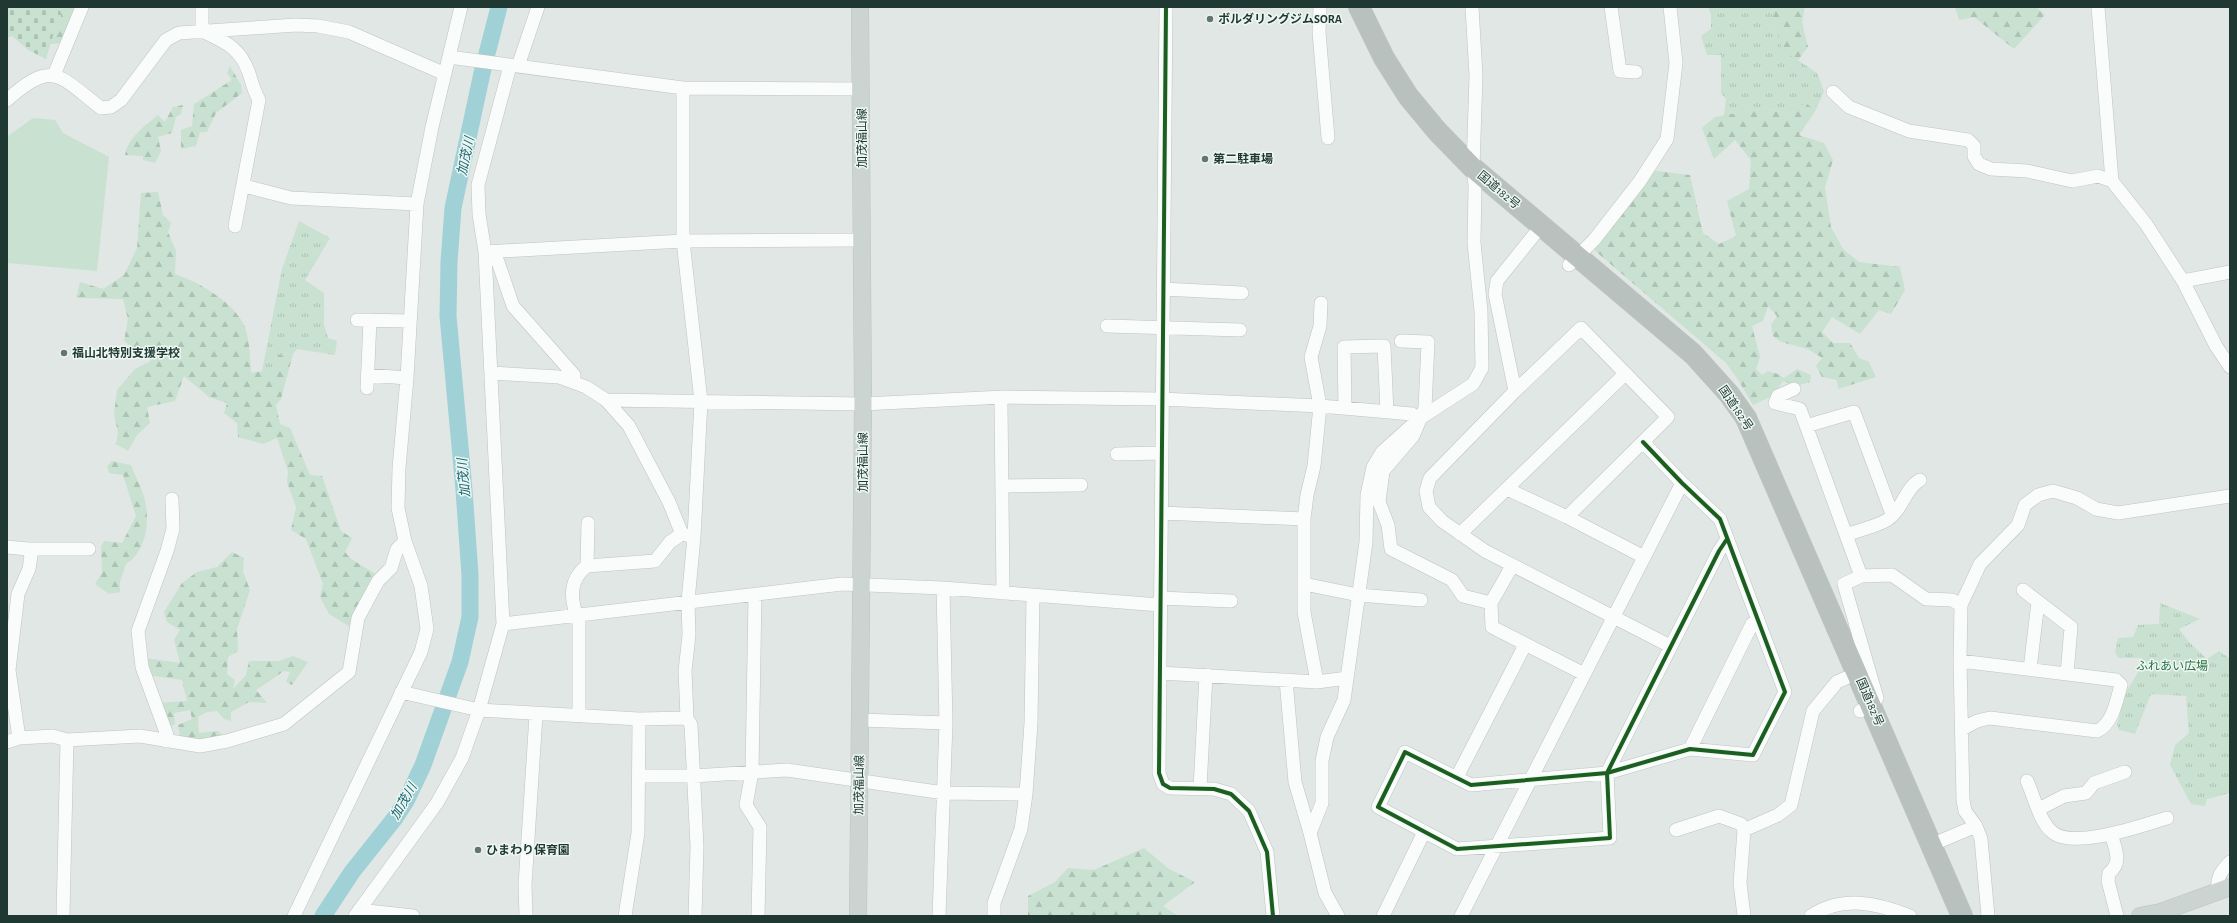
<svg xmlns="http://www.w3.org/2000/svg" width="2237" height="923" font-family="'Alegreya Sans','Noto Sans JP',sans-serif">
	<defs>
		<pattern id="grass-tufts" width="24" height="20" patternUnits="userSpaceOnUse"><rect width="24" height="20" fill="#c9e1d0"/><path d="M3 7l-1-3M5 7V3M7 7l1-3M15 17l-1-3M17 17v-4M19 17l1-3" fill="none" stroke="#acc2b3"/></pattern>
		<pattern id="forest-firs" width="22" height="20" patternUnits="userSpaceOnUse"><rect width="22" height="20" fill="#c9e1d0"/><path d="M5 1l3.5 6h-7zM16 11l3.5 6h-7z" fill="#acc2b3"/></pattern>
		<pattern id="cemetery-stones" width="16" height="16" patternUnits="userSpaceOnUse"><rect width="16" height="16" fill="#c9e1d0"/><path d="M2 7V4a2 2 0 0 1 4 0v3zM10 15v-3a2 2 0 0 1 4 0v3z" fill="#acc2b3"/></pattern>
	</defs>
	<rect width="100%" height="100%" fill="#e1e7e4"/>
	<!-- grass -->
	<path fill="url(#grass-tufts)" d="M1708,7H1772V16L1783,50L1817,73L1824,91L1816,110L1805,104L1789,115L1766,108L1724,116L1726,99L1721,93V55H1707L1701,36L1711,29V14Z
		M299,221L330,238L305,280L324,293V325L328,338L337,341L335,355L297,349L293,354L278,355V392L262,371L282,269Z
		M2160,603L2200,619L2179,629L2189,642L2207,659L2219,651L2230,659V793L2207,799L2205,806L2191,804L2170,765L2175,745L2189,733L2186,696L2151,694L2135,734L2119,730L2117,725L2126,692L2143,664L2142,658H2119L2115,653L2118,638L2133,637L2138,625L2159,624Z"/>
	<!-- forest -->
	<path fill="url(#forest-firs)" d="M50,7H78L60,43L50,44L55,29Z
		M1772,7H1805L1802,22L1808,47L1798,60L1783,51L1772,16Z
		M1955,7H2036L2045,15L2014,49L1974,17L1959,20Z
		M230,66L241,85L242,93L216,113L207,132H200L196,146L181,149V130L192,126L194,104L232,80L227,73Z
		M1805,103L1816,110L1799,135L1824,143L1833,160L1825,188L1831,227L1843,249L1859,262L1900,267L1905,290L1891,314L1879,310L1860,334L1832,317L1822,332L1833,343H1850L1859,358L1869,362L1876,377L1838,389L1837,380L1822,377L1816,366L1822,358L1808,349L1781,342L1773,336L1771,325L1777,316L1768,306L1763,321L1752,326L1760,357L1756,369L1762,375L1768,371L1778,374L1784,378L1797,369L1811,375L1810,382L1796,386L1783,381L1774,395L1753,405L1737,378L1726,363L1593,249L1647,170L1690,175L1703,233L1719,244L1736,236L1727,201L1749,189L1751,160L1735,140L1714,159L1702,128L1715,117L1766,108L1789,115Z
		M183,105L181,114L176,117L172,133L158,137L161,151L155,163L143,160V156L125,155C128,137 145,126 158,115L165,122L173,107Z
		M158,192L163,215L171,223L168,232L176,251L175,274C199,282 235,303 245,327C250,342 250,358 251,373L262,371L278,391L274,376L278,355L293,354L281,399L276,405L280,424L290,428L310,475L322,476L341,531L352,538L345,552L351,559L377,575L352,628L329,614L320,597L323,584L306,539L291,530L296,507L287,482L288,471L277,438L263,444L238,437L237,423L224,413L227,403L209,397L184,376L175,401L147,407L150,423L137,435L128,451L116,444L118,433L114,414L117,390L135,369L151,361L124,341L128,319L123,299L76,298L80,282L103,289L124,275L137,248L141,193Z
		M112,461L131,465C135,476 142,488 145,500C150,522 146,552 126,564L120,582V592L109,594L95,584L102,573L101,546L104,541L122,543L136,516L123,475L109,473L107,466Z
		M232,552L244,558L243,571L250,590L237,629L238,651L228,657L227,674L235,680L233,689L246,675L249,661H279L293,656L308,662L292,685L286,682L290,672L284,671L256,690L267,703L249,702L231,712V721L224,719L217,711L207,712L198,717L199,733L218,731L225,737L200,744L181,740L178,725L192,719L190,710L174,713L175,724L171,726L173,737L158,703L187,701L182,680L147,675L145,658L180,663L174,640L180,630L167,622L164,612L182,583L197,572L217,567Z
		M1144,848L1169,869L1195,882L1163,906L1178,916H1028V896L1055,882L1068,868L1094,870Z"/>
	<!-- cemetery -->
	<path fill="url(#cemetery-stones)" d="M7,7H50L60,11L62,21L55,29L46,59L28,50L12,36L7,38Z"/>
	<!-- garden -->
	<path fill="#c9e1d0" d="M33,118L55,120L63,133L109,157L97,271L7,263L8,136Z"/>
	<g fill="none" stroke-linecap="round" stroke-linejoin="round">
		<!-- river -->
		<path stroke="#9fd1d7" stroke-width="17" d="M323,916L352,872L395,818L406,801L423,765L460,662L470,617V575L464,490L448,316L449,262L453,208L482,73L499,7"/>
		<!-- minor casing -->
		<g stroke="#bec4c1" stroke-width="14">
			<path id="minor" d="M1166,7L1159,773L1163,784L1170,788L1214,789L1231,794L1249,811L1267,852L1273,916
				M1320,7L1319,32L1328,138
				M1611,7L1620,71L1636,72
				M2098,7L2112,181
				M202,32V7
				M204,32C227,43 240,48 249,73C252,83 254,91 259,100L235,226
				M449,57L683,88L862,89
				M518,66L538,7
				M54,75L82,7
				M683,88V241L701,401L694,537L688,601L689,635L685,671L687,718L691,725L697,846L695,916
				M1833,92L1849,107L1909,131L1968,140L1974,146V156L1979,164L1991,169L2027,171L2072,181L2098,176L2112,181L2146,224L2183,281L2216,346L2230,367
				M7,100C53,59 58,75 101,108L111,107L121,100L166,40L179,33L296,25L318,26L349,32L445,74
				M244,186L291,198L417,204
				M1542,225L1497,281L1495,294L1515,391L1430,478L1426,491L1429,507L1442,521L1485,551L1670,646
				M485,252L683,241L862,240
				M485,252L498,262L513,306L574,375L573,381
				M1569,265L1594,240L1640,181L1667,139L1676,63L1670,7
				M2183,281L2230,272
				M1163,289L1242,293
				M357,320L410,321
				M1107,326L1240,330
				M1401,341L1428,342L1425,408L1413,436L1383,471L1379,502L1388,525L1391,549L1452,580L1463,596L1491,603
				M491,373L559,377L586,387L606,400L863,404L1004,397L1161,399L1320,406L1412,414L1419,419
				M367,375L407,378
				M367,388L370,320
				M1794,389L1778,396L1775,403L1800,409L1861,576L1844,584L1877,698L1871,706L1860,711
				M1515,391L1581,328L1668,417L1567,517
				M606,400L629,426L669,502L682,534L694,537
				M1345,408L1344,347L1384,346L1387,412
				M1806,426L1854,412L1892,514
				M1643,442L1682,483L1720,519L1785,692L1753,755L1690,749L1607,773L1471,785L1405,752L1378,807L1457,849L1610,838L1607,773L1719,551L1727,539
				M1117,454L1161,453
				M1002,486L1081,485
				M1507,489L1567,517L1644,557
				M1161,513L1304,519
				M1460,534L1625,374
				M1846,535C1859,530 1875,527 1887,520C1902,511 1905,488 1920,480
				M7,547L28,549L31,556L29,569L18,594L9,670L19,738
				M28,549H89
				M587,566L655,561L670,542L682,534
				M1512,566L1491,603L1492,627L1584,674
				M1861,576L1892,575L1926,599L1952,600L1961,605
				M1304,584L1358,595L1421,600
				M2023,590L2071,627L2067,674
				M1003,593L1001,402L1004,397
				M755,595L752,772L746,805L760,827L758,916
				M1160,598L1231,601
				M503,624L842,584L943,588L1160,605
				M1960,661L2116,680L2121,685C2117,699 2113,724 2097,731L1990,718L1977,721L1962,729
				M2030,669L2038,602
				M1160,673L1317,682L1347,678
				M1286,680L1295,782L1310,833
				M1317,682L1304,612V519L1307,495L1314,466L1320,406L1311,357L1320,326L1321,303
				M401,692L479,710L639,719L687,718
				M579,716V623C571,602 567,581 587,566L588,523
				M860,720L946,723
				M166,741L167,735L142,667L138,631L167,551L173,529L172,499
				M7,742L19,738L53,736L67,740L140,736L200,746L227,741L284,724L349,672L358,618L378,581L391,568L397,549L405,541
				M1690,749L1752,624L1758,619
				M639,776H693L787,770L944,793L1026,794
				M1457,777L1525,645
				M2027,781C2034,796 2039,820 2051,831C2071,851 2143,825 2167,818
				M1200,788L1206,675
				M2039,809L2064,796L2086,793L2094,783L2125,772
				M1676,830L1719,816L1741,824L1744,830L1740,883L1744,916
				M1744,830L1778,815L1791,805L1813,711L1837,682L1846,678
				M2111,834C2115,848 2123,863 2109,873L2108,881L2117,916
				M1931,845L1976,826
				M2218,891C2216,877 2221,872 2230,862
				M359,910L413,916
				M63,916L67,740
				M294,916L421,652L427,629L421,586L405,541L398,508L399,468L407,378L417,204L432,127L461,7
				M355,916L437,803L462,758L479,710L503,624L485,252L479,214L478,185L510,66
				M526,916L525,885L536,715
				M625,916L638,833L639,719
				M939,916L946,723L943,588
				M994,916V903L1021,829L1026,794L1031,723L1033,596
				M1338,916L1325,893L1310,833L1322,803V761L1327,737L1344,700L1366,542L1367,495L1373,467L1382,452L1419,419L1473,384L1482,368L1481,311L1474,243L1475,185L1473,168L1476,76L1472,7
				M1383,916L1424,832
				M1461,916L1682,483
				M1811,916C1842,895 1877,903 1910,916
				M1988,916L1981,839L1976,826L1965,811L1963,800L1960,661L1961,605L1980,564L2018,525L2025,505L2038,495L2053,491L2077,498L2096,509L2118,513L2230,496"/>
		</g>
		<!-- major casing -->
		<g stroke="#bbc3c1" stroke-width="18">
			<path id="major" d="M858,916L863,404L860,7
				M2140,916L2161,912L2230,887"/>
		</g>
		<!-- highway casing -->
		<g stroke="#bbc3c1" stroke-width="22">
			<path id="highway" d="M1359,7L1384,58L1408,96L1437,131L1473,168L1693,354L1729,394L1746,418L1962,916"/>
		</g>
		<!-- minor -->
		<use href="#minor" stroke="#fafbfb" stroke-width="13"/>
		<!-- major -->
		<use href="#major" stroke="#ccd4d1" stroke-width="17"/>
		<!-- highway -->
		<use href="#highway" stroke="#b9c1bf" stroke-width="20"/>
		<!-- cycleway casing -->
		<g stroke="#eef7f2" stroke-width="6">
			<path id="cycleway" d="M1166,7L1159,773L1163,784L1170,788L1214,789L1231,794L1249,811L1267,852L1273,916
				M1643,442L1682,483L1720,519L1785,692L1753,755L1690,749L1607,773L1471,785L1405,752L1378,807L1457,849L1610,838L1607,773L1719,551L1727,539"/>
		</g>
		<!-- cycleway -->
		<use href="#cycleway" stroke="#1b5e20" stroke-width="4"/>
	</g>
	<!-- markers -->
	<g fill="#637670" stroke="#eef7f2" stroke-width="1.5">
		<circle cx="1210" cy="19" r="4"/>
		<circle cx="1205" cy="159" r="4"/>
		<circle cx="64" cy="353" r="4"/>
		<circle cx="478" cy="850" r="4"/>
	</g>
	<g text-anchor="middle" stroke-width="3" stroke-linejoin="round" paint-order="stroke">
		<!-- poi labels -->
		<g font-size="12" font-weight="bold" fill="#1f3932" stroke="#eef7f2" text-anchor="start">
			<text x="1218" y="23">ボルダリングジムSORA</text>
			<text x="1213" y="163">第二駐車場</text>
			<text x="72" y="357">福山北特別支援学校</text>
			<text x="486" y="854">ひまわり保育園</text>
		</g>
		<!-- street labels -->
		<g font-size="12" fill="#1f3932" stroke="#eef7f2">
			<text transform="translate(862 138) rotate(-90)" y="4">加茂福山線</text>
			<text transform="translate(1499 190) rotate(40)" y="4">国道182号</text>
			<text transform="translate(1736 408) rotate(56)" y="4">国道182号</text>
			<text transform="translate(863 462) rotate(-90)" y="4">加茂福山線</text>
			<text transform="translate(1870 702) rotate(67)" y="4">国道182号</text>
			<text transform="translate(859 785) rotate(-89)" y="4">加茂福山線</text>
		</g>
		<!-- park labels -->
		<g font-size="12" fill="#297143" stroke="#eef7f2">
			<text x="2172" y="670">ふれあい広場</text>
		</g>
		<!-- water labels -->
		<g font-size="13" font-style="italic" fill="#196876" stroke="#eef7f2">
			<text transform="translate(465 156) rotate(-78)" y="5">加茂川</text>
			<text transform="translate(463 478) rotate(-95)" y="5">加茂川</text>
			<text transform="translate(403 801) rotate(-60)" y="5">加茂川</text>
		</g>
	</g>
	<!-- border -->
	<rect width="2237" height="923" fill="none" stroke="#1f3932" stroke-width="16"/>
</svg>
